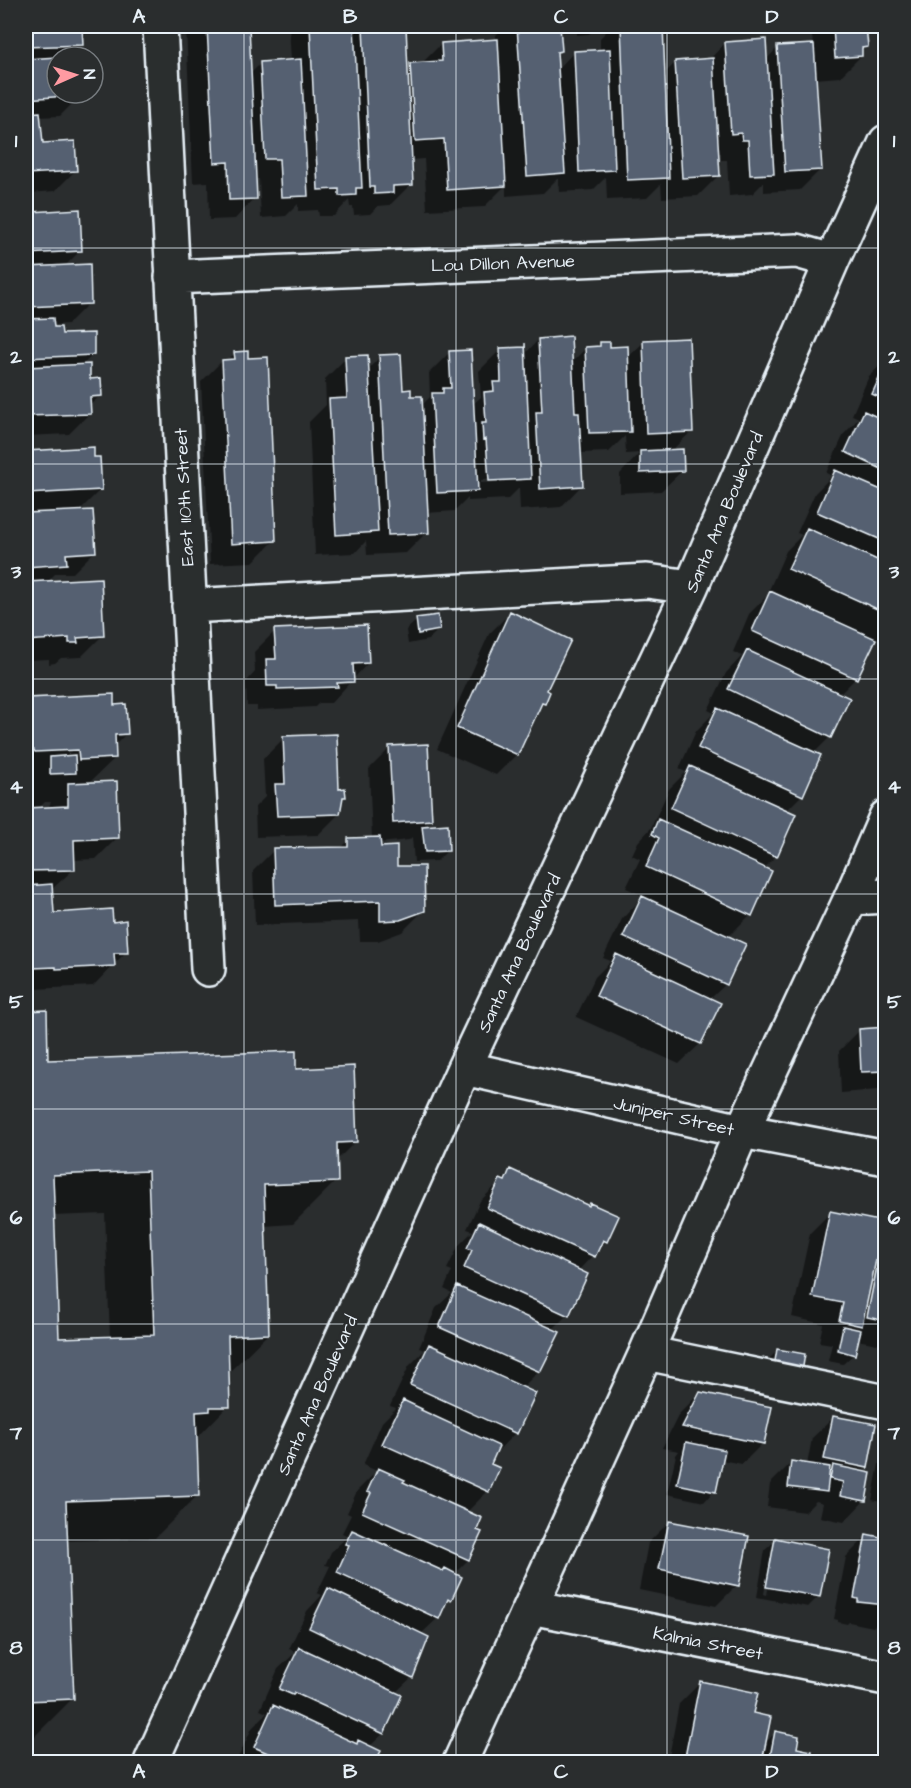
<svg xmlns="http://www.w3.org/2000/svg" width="911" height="1788" font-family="'Architects Daughter',sans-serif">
	<rect width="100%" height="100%" fill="#2a2d2e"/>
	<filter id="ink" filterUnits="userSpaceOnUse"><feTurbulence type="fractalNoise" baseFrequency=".0167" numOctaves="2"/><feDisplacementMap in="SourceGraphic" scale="12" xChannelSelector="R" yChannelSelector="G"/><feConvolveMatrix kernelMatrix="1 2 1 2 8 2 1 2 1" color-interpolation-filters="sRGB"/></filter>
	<g filter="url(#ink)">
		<!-- shadow -->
		<path fill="#0007" fill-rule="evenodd" d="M26,26H80L81,44L68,57H57V93H81V95L60,116L39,117L41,144L76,170L55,191L29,193L30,213L81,250L64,267L89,303L68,324L52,325L60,336L93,355L81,366L100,396L89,406L90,413L69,434L26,436Z
			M188,26H247L249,75L261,63L291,62L289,26H404L406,69L411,64L422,63L441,44L496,41V35L506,26H559L560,51L556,55L557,70L574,52L600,51V38L612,26H693L680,27L674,33L662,34L663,75L676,62L709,60L725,43L766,60L777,48L813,45L811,26H876L865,36L866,46L861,52V56L840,77L815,79L821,169L800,190L764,192V182L752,194L729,196L727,160H721V153H718L719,175L698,196L662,198L661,184L647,198L607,200L606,177L593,190L559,192L558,178L543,193L506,196V185L484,207L427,210L424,159L410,160L411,184L390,205L378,206L370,214L354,215L353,207H350L349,200L334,216H319L318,210L298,211V204L286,216L261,218L259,179H255V198L235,219L209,220L208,182L193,183L186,28Z
			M577,26H598L589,34L577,35Z
			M538,340L571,363L586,348H596L600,343L627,358L644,342L692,431L671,451L682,471L661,491L620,493V474L640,453L626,454L625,436L609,452L580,453L581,486L561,507L520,510L519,488L508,499L468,501V498L455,511L426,513L427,532L406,553L367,555L366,541L355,553L315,555L309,422L326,405L325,379L346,358L368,369L380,357L402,391L421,406L430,397L429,373L450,352L472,405L481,397L479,371L500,350L524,355ZM509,478V481L481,483V480Z
			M235,353L274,541L253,562L210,564L201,382L222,361H227Z
			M886,360V631L877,639L874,638L856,678L839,695L830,737L814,753L802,795L786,811L776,856L763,869L750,915L728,937L726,984L710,999L719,1003L700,1044L679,1064L576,1017L595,977L611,961L603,958L622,919L644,896L626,888L640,859L632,855L638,842L651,828L669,789L686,772L679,769L696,731L714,713L708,710L726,673L742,656L733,652L749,614L771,592L769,590L786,551L802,535L797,533L815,493L832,476L826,473L844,434L859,418L852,415L869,376Z
			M92,449L101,489L78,512L94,552L73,573H56L47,582L102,636L81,657L61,658L55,663L49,664V659L26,660V453Z
			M510,613L545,691L548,693L543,704L537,710L517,754L496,775L437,749L489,634Z
			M417,620L438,630L428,640L408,644L406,630Z
			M275,631L368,663L331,703H319L315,707L257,710V706H247L246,682L255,672L254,652Z
			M112,695L113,707L126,734L114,746L115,758L89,783L117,838L96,859L73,860L74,869L51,890L52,914L111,923L126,952L93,986L35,989V987H26V699ZM45,802H51L48,808L38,809Z
			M284,738L344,796L341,799L339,814L318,835L256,837L255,807L265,797L263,759Z
			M390,748L430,819L422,828L446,826L448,850L437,861L414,862L412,837L409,840L379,843V848L396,868L423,911L402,932L378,941H360L359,921L255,925L253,871L274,850L340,849L349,840L372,839L369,769Z
			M45,1011L47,1062L294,1070L355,1142L336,1161V1181L293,1224L264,1226L268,1334L227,1374L228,1406L196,1439L198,1495L155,1538L66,1541L72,1699L29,1742H26V1012ZM105,1214L110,1338L58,1340L53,1216Z
			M886,1029V1083L878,1090L841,1093L839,1051L860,1030Z
			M511,1171L606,1241L578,1271L586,1275L567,1315L552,1330L558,1333L553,1346L548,1351L539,1371L522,1388L515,1433L494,1455L489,1465L498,1469L488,1491L466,1513L474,1531L480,1533L468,1560L454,1574L450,1600L443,1607L438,1618L421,1634L412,1677L395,1693L400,1695L383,1734L369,1747L378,1752L373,1762H236L252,1728L267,1713L260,1710L278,1669L296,1652L289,1649L307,1611L322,1595L317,1593L330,1566L325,1565L331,1552L348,1536L342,1533L351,1515L347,1513L357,1491L377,1471L363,1465L382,1422L396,1408L390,1406L409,1366L425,1350L419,1348L436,1308L452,1293L444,1289L452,1271L447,1269L459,1245L473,1231L467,1229L480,1201Z
			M831,1212L877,1248L882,1242L886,1243V1335L877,1344L857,1340L854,1354L843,1364L828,1361L832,1344L819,1342L823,1324L792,1317L810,1233Z
			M778,1350L804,1355L757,1371Z
			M886,1370V1408L878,1407Z
			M700,1393L763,1443L742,1464L721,1460L714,1491L704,1502L667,1494L676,1455L679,1451L662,1448L679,1414Z
			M833,1418L866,1467L861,1473L864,1501L844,1522L820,1517L823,1503L816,1501L805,1512L767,1507L770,1484L791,1463L807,1465L812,1438Z
			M886,1454V1503L872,1500L880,1459Z
			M669,1522L737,1585L716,1606L639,1590L648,1543Z
			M867,1536L886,1538V1614L873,1627L849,1622L847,1624L838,1622V1620L834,1619L846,1557Z
			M776,1540L818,1597L808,1607L757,1597L765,1550ZM772,1550H775L767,1595L764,1594Z
			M700,1683L752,1714L764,1744L775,1733L795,1749L810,1752L808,1762H668L679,1704Z"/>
		<!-- building -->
		<path fill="#556071" stroke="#e8f1f8" stroke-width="1.5" fill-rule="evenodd" d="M26,26H82L83,45L26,47Z
			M207,26H249L257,199L229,200L228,162L214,163Z
			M310,26H354L362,188H356V195L339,196V189L318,190Z
			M363,26H406L413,185L393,186V193L374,194V187H370Z
			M517,26H560L562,51L557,52L565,173L527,176Z
			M621,26H663L669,178L627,180Z
			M833,26H877H866L868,47L862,48V56L835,58Z
			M498,39L506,186L447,190L444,139L415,141L410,63L442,61L441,43Z
			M766,39L774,174L750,175L748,140H742L741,133L731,134L725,42Z
			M814,44L822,170L785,172L777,46Z
			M610,49L615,170L579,172L574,51Z
			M57,57V93H82V95L26,99V59Z
			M713,58L720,176L682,178L675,61Z
			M301,59L308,196L281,197L279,159H265L260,62Z
			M40,112L43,143L75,141L77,171L26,174V113Z
			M26,190H30L31,212L80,209L82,251L26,254Z
			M90,264L91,304L26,307V267Z
			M53,318L54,327H61L62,334L94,333V355L26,358V319Z
			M571,336L575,413H579L583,486L540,489L536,412H542L538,339Z
			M689,338L693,432L646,434L643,340Z
			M600,342H610V347L628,346L631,432L589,433L585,347L600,346Z
			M525,343L531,479L489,481L486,439L483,440L482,423H486L484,392L494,391L493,382H501L500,348L525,347Z
			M471,350L478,491L437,493L432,393H443V388H451L449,351Z
			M248,351V358L268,357L276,541L231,544L222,360L235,359L234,352Z
			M401,354L403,390L411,389V396H422L429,533L388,535L379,355Z
			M368,355L378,532L336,535L329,399L347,398L345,356Z
			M886,363V400L872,394Z
			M90,364V379L101,378L102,396L90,397L91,414L26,416V367Z
			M864,411L886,421V471L845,452Z
			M94,447V457H100L102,490L26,494V451Z
			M683,449L684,471L640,473V451Z
			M835,470L886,492V542L817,512Z
			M93,510L96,552L66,554L67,564L26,567V513Z
			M807,528L886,564V613L788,569Z
			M101,578L104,636L77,638L78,643H69V638L26,641V582Z
			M770,591L876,639L857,679L752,631Z
			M510,611L571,640L547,690L550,692L545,704L542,703L518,755L457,728Z
			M438,615L440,630L418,634L416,618Z
			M367,625L369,663L353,664L354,682L337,683L338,687L277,689V686H267L266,659H276L274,629Z
			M747,650L850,698L831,738L728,689Z
			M114,694V705L126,704L128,734L115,735L116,758L79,760L78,750L35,752L34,750H26V698Z
			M717,708L821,755L803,796L698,748Z
			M337,734L339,789L345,788L346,797H343L340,814L277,816L275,784H285L283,736Z
			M428,744L432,820L393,823L389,746Z
			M75,755L76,773L50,774V757Z
			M690,766L796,814L777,857L671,808Z
			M117,781L119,838L74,840L75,870L26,871V808L68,806V783Z
			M658,819L772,871L752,916L646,867L659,838L652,834Z
			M448,824L449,851L425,852L422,826Z
			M380,837L381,847L397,846V866H424L425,911L400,920L380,921V901L275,905L273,848L348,847V838Z
			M52,884L54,913L112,909L113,922L126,920L128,953H114L115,966L56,969V967L33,968L31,921L26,922V886Z
			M642,896L746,944L727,985L623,937Z
			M616,954L721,1003L701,1044L596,996Z
			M47,1010L48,1060L296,1051V1069L354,1066L357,1142L337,1143L338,1182L264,1185L269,1334L228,1336L230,1407H210V1411L196,1412L199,1496L66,1501L74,1699L26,1701V1011ZM148,1171L154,1335L59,1338L53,1175Z
			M886,1027V1071L861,1072L859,1029Z
			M510,1169L589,1206L590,1203L619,1216L607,1242L603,1240L595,1257L487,1208L500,1179L505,1181Z
			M830,1211L884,1222L862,1326L839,1321L843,1303L812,1297Z
			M479,1222L588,1274L569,1316L464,1268L472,1250L467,1248Z
			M882,1241H886V1321L867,1317Z
			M457,1286L560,1332L540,1372L439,1327Z
			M843,1326L861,1330L855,1355L838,1350Z
			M429,1344L536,1393L517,1434L410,1385Z
			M777,1349L805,1354L802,1372L774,1367Z
			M700,1392L772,1407L764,1444L682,1427Z
			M403,1400L422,1409L421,1410L499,1446L491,1464L500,1468L489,1492L382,1444Z
			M833,1416L876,1424L868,1468L824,1459Z
			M686,1442L725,1450L716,1492L677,1484Z
			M791,1461L830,1467L827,1492L788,1487Z
			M833,1465L871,1473L866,1501L840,1496L843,1482L830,1479Z
			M378,1468L405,1480L403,1482L482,1518L477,1530L482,1532L469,1560L362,1512L371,1493L367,1492Z
			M669,1521L749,1536L739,1586L659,1569Z
			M352,1530L443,1571L445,1568L462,1577L451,1601L448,1599L439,1619L337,1572L349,1545L345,1544Z
			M866,1534L886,1538V1605L858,1602V1599L854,1598Z
			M775,1538L829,1549L820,1597L766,1587Z
			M328,1588L429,1637L413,1678L309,1628Z
			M299,1647L402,1695L384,1734L295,1693L293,1695L279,1689Z
			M700,1681L758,1693L753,1713L771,1717L762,1762H684Z
			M273,1705L357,1744L358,1740L381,1751L375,1762H288L254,1747Z
			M775,1731L799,1736L797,1748L812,1751L810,1762H769Z"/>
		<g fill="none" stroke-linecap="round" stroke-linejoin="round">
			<!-- minor casing -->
			<g stroke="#e8f1f8" stroke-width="38">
				<path id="minor" d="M160,26L208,969
					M172,277L797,251L832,261
					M189,606L647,581L691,587
					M851,898L886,896
					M464,1068L742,1131L886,1158
					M646,1353L886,1402
					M531,1607L886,1678
					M151,1762L464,1068L691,587L832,261L886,142
					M460,1762L646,1353L742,1131L851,898L886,817"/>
			</g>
			<!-- minor -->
			<use href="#minor" stroke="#2a2d2e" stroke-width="33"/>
		</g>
	</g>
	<!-- grid -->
	<path fill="none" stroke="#e8f1f8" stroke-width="1.5" stroke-opacity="0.55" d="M244,26V1762M456,26V1762M667,26V1762M26,248H886M26,464H886M26,679H886M26,894H886M26,1109H886M26,1324H886M26,1540H886"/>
	<g text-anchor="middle" stroke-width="5" stroke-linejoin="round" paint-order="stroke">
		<!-- street labels -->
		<g font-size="18" fill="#e8f1f8" stroke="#2a2d2e">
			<text transform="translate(503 263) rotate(-2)" y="6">Lou Dillon Avenue</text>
			<text transform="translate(184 497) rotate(-93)" y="6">East 110th Street</text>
			<text transform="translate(724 512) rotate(-67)" y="6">Santa Ana Boulevard</text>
			<text transform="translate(519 953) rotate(-65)" y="6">Santa Ana Boulevard</text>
			<text transform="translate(674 1116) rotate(13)" y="6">Juniper Street</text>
			<text transform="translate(317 1395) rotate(-66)" y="6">Santa Ana Boulevard</text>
			<text transform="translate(708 1643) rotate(11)" y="6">Kalmia Street</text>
		</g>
	</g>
	<!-- margin -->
	<rect width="911" height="1788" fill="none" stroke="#2a2d2e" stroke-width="66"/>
	<!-- north arrow -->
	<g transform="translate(75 75) rotate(87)"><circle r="28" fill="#2a2d2e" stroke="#767b7f" stroke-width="1.5"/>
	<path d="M0-4.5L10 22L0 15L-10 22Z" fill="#ff9aa2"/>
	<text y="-9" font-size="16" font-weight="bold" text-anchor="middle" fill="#e8f1f8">N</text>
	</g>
	<rect x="33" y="33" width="845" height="1722" fill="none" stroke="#e8f1f8" stroke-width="2"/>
	<g font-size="20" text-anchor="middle" font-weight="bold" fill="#e8f1f8">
		<text x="139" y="23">A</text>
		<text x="350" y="23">B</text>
		<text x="561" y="23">C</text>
		<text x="772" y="23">D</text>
		<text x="16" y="147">1</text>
		<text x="894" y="147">1</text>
		<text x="16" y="363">2</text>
		<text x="894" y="363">2</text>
		<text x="16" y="578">3</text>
		<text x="894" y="578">3</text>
		<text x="16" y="793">4</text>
		<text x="894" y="793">4</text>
		<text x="16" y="1008">5</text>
		<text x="894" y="1008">5</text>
		<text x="16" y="1224">6</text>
		<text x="894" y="1224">6</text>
		<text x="16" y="1439">7</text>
		<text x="894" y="1439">7</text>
		<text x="16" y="1654">8</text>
		<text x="894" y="1654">8</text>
		<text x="139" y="1778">A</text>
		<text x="350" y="1778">B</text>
		<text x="561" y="1778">C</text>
		<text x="772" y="1778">D</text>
	</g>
</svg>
